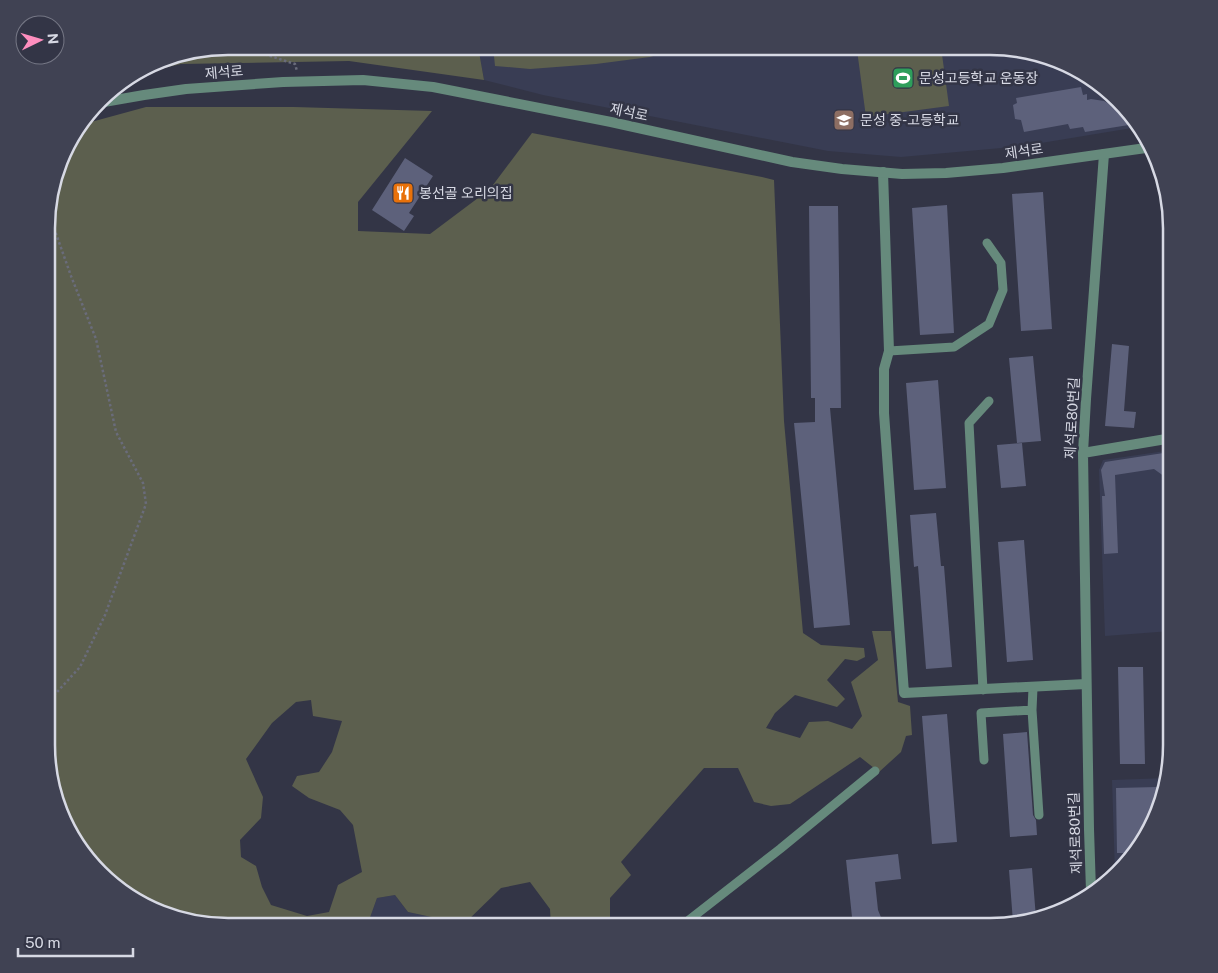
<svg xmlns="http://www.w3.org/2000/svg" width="1218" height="973" font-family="'Public Sans','Noto Sans KR',sans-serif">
	<rect width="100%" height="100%" fill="#333546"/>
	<!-- built -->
	<path fill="#393d54" d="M478,46L1002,47L1060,60L1110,91L1138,127L1023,146L901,157L828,151L543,95L484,80Z
		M1172,450L1171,631L1105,636L1099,470L1103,460Z
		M1167,778L1158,815L1127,865L1115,874L1112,780Z
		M395,895L408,912L464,924V926H367L377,898Z"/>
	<!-- green -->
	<path fill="#5c5f4e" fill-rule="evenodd" d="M228,46H478L484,80L349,61L181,64L138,74L169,56Z
		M493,46H682V47L650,57L596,64L530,69L495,66Z
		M883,47H941L949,106L866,117L857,50Z
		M146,107H294L432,111L358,202V231L430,234L490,189L532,133L762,177L774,180L784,421L803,633L821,645L864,648L865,657L857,661L845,659L827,680L845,699L837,707L795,695L775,713L766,728L800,738L809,722L828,721L852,729L862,716L851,682L878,660L872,631H891L898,702L910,706L912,735L906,736L901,752L879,772L860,757L790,804L771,806L754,802L738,768H704L621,862L631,875L610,898V918L618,927H551L550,909L530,882L501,888L464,924L408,912L395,895L377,898L367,926H216L158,913L108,882L65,826L47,758L48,204L70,137L80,125ZM311,700L313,716L342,721L332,752L319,772L297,776L292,786L309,798L340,810L353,825L362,872L338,885L329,912L307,916L271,905L262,887L256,866L241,857L240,840L261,818L263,797L246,759L272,723L296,702Z"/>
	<!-- building -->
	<path fill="#5d617b" d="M1081,87L1083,95L1087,94V100L1091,99L1104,101L1118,109L1123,108L1135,124L1085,132L1083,127L1070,129L1068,124L1024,132L1021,120L1015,119L1013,105L1017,103L1016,98Z
		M405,158L433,176L409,213L414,216L404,231L372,210Z
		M1043,192L1052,329L1021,331L1012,194Z
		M947,205L954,333L920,335L912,208Z
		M809,206H838L841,408H830L850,625L814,628L794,423L815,422V398H811Z
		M1112,344L1129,346L1124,411L1136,412L1134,428L1105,426Z
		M1033,356L1041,441L1017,443L1009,358Z
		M938,380L946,488L914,490L906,383Z
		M1022,443L1026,486L1001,488L997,445Z
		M1170,452L1172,482L1154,469L1115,475L1118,553L1104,554L1102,496H1105L1101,470L1105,462Z
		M936,513L941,566H944L952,667L926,669L918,566L914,567L910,515Z
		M1024,540L1033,660L1007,662L998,542Z
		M1118,667H1143L1145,764H1120Z
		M947,714L957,842L932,844L922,716Z
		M1027,732L1033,815L1036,820L1037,835L1010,837L1003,734Z
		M1158,787L1159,810L1158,815L1134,853H1117L1116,788Z
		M898,854L901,879L875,882L878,910L885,927H857L852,917L846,860Z
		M1032,868L1036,918L1013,922L1009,870Z"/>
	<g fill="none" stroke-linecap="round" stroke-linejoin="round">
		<!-- path -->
		<path stroke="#6a6c7b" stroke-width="2.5" stroke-dasharray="2.5 2.5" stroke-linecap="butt" d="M231,46L245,48L295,64L297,71
			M47,703L80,667L105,615L146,504L143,483L116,432L96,339L71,276L48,211"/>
		<!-- service -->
		<path stroke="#668a7c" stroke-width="9" d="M889,351L954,347L989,324L1003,290L1001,263L987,243
			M983,690L969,423L989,401
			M1032,710L1039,815
			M984,760L981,713L1032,710L1033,688
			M680,927L780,849L875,771"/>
		<!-- minor -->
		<path stroke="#668a7c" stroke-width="10" d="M883,172L889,351L884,369V413L904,693L1086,684
			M1083,453L1172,438
			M1091,891L1089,829L1083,453L1086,399L1104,154"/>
		<!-- tertiary -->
		<path stroke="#668a7c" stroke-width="10" d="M98,103L144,95L186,89L283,82L363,80L433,87L611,122L792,162L842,169L902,174L946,173L1003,168L1153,147"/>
	</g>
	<!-- icons -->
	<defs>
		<g id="stadium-square" transform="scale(1.125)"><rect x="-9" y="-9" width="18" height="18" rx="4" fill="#2e9e5b" stroke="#333546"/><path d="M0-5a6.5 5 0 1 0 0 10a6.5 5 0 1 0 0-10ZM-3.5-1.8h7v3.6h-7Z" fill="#fff"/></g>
		<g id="school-square" transform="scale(1.125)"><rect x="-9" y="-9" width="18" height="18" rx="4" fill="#8d6e63" stroke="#333546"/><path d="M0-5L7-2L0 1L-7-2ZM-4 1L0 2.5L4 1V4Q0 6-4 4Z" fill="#fff"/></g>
		<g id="restaurant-square" transform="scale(1.125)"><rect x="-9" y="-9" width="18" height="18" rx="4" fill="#e8710a" stroke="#333546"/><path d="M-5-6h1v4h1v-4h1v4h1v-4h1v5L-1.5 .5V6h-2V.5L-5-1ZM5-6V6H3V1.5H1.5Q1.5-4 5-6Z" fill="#fff"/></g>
	</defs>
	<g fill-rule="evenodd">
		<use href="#stadium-square" x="903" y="78"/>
		<use href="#school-square" x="844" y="120"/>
		<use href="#restaurant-square" x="403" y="193"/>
	</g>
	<g text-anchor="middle" stroke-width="5" stroke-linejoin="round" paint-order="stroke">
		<!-- street labels -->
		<g font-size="14" fill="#d7d9e4" stroke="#333546">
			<text transform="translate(224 72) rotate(-5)" y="5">제석로</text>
			<text transform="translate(629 112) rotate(12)" y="5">제석로</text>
			<text transform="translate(1024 151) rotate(-8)" y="5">제석로</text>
			<text transform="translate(1072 418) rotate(-87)" y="5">제석로80번길</text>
			<text transform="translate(1075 833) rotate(-92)" y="5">제석로80번길</text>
		</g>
		<!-- poi labels -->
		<g font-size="14" fill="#d7d9e4" stroke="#333546" text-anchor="start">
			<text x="919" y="83">문성고등학교 운동장</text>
			<text x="860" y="125">문성 중-고등학교</text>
			<text x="419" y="198">봉선골 오리의집</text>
		</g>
	</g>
	<!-- crop -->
	<path d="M0 0H1218V973H0ZM228 55H990A173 173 0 0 1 1163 228V745A173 173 0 0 1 990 918H228A173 173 0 0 1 55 745V228A173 173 0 0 1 228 55Z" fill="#404253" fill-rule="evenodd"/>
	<path fill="none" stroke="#d7d9e4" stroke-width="2.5" d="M228 55H990A173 173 0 0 1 1163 228V745A173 173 0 0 1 990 918H228A173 173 0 0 1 55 745V228A173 173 0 0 1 228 55Z"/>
	<!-- north arrow -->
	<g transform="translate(40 40) rotate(85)"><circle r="24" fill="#333546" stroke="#757785"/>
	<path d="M0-4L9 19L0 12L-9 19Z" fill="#fe8ebe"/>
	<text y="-8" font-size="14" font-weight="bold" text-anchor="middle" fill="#d7d9e4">N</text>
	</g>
	<!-- scale -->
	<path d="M18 948v8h115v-8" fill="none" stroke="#d7d9e4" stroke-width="2.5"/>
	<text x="25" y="948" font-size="15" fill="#d7d9e4" stroke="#333546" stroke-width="4" paint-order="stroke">50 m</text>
</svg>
